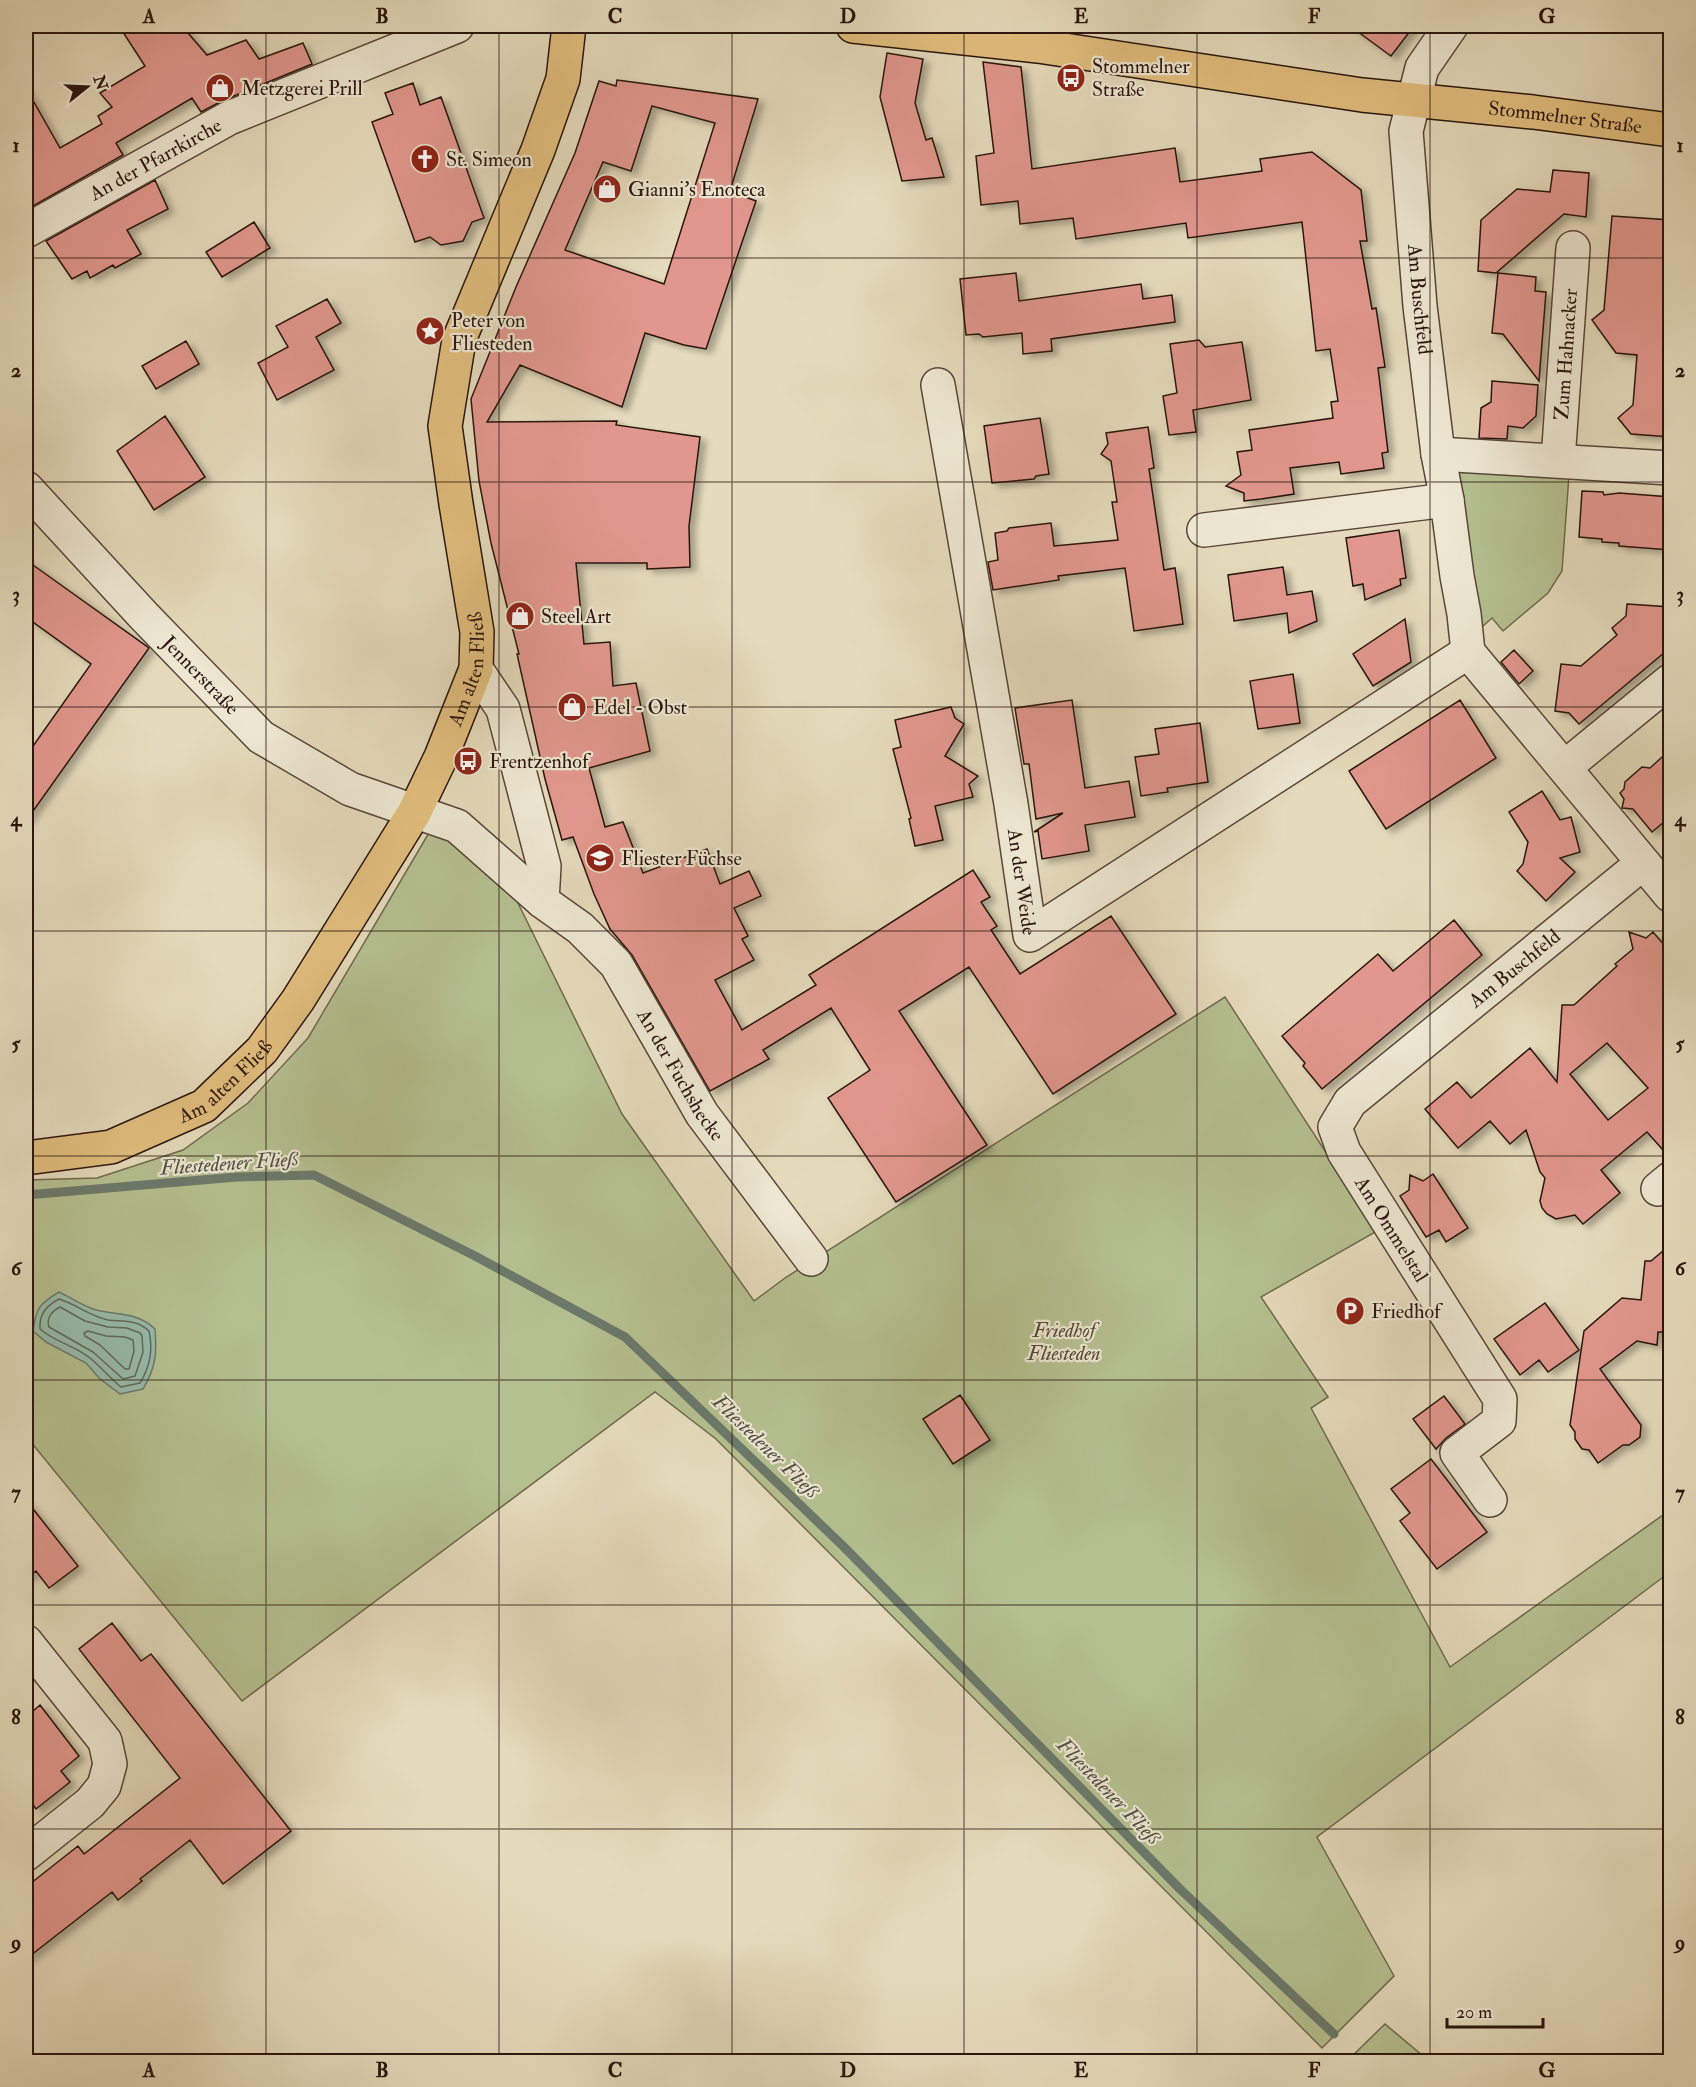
<svg xmlns="http://www.w3.org/2000/svg" width="1696" height="2087" font-family="'IM FELL Double Pica',serif">
	<defs>
		<filter id="shadow"><feDropShadow dx="6" dy="4" stdDeviation="3" flood-color="#0004"/></filter>
	</defs>
	<rect width="100%" height="100%" fill="#e5dbbc"/>
	<filter id="stains"><feTurbulence type="fractalNoise" baseFrequency=".00333" numOctaves="4"/><feColorMatrix values="0 0 0 0 .2 0 0 0 0 .09 0 0 0 0 .02 0 0 0 .5 -.17"/></filter>
	<radialGradient id="worn" r=".72"><stop offset=".6" stop-color="#630" stop-opacity="0"/><stop offset="1" stop-color="#630" stop-opacity=".3"/></radialGradient>
	<!-- green -->
	<path fill="#b5c090" stroke="#6f6a4f" stroke-width="1.5" d="M1458,471L1569,475L1562,571L1548,593L1503,631L1492,618L1475,633Z
		M433,826L511,889L622,1114L754,1301L785,1278L1225,997L1377,1231L1261,1297L1328,1397L1311,1408L1450,1667L1670,1510V1572L1317,1837L1394,1976L1322,2048L716,1439L655,1392L242,1701L26,1436V1180L97,1178L183,1150L248,1103L308,1038Z
		M1385,2024L1429,2061H1347Z"/>
	<!-- water -->
	<path fill="#97bcab" stroke="#6b796c" stroke-width="1.5" d="M59,1292C70,1297 81,1305 93,1309C115,1316 137,1311 155,1329C157,1353 156,1367 143,1389L120,1394L100,1379L86,1363L46,1342L33,1331C36,1308 39,1304 59,1292Z"/>
	<g fill="none" stroke-linecap="round" stroke-linejoin="round">
		<!-- shore -->
		<path stroke="#60685c" stroke-width="1.5" d="M59,1299C76,1304 89,1316 108,1320C123,1322 136,1319 149,1331C153,1349 150,1367 140,1383L121,1387C110,1378 101,1367 90,1358C75,1346 55,1342 40,1329C39,1314 46,1306 59,1299Z
			M60,1307L85,1321L108,1327L127,1328L140,1333L142,1336L143,1352L135,1376L123,1379L93,1352L49,1327C46,1318 52,1311 60,1307Z
			M88,1331L106,1336L125,1337L133,1340L134,1351L129,1369H125L100,1345L85,1336L84,1333Z"/>
		<!-- stream -->
		<path stroke="#6b796c" stroke-width="9" d="M26,1195L237,1177L314,1175L475,1256L625,1337L843,1546L1180,1889L1334,2034"/>
	</g>
	<!-- building -->
	<path fill="#e1978d" stroke="#29150e" stroke-width="1.5" fill-rule="evenodd" filter="url(#shadow)" d="M119,26H182L207,55L246,40L259,59L303,43L312,64L222,101L201,112L192,98L116,143L123,155L26,210V88L60,148L102,124L98,116L112,107L100,93L145,66Z
		M1350,26H1414L1391,56Z
		M887,53L923,59L915,103L926,140L932,138L944,177L902,181L880,97Z
		M983,62L1021,67L1032,169L1175,148L1180,182L1262,171L1260,159L1312,152L1361,190L1367,241H1360L1372,309L1376,308L1385,367L1378,368L1388,452L1382,453L1384,468L1341,474L1339,462L1290,468L1294,494L1261,499L1244,501V493L1226,486L1241,475L1237,452L1252,450L1249,430L1333,418L1331,402L1338,401L1330,349L1316,351L1302,222L1188,238L1186,223L1076,239L1073,218L1020,224L1018,201L981,205L976,156L994,153Z
		M617,80L758,99L730,191L756,201L706,349L684,345L645,333L622,407L520,365L487,422L617,421L616,425L700,437L689,526L690,567L647,569V563H576L584,644L610,642L613,686L636,683L650,751L589,768L605,827L623,822L643,873L707,849L720,884L749,871L761,896L734,908L748,936L742,939L754,960L715,980L742,1030L816,985L809,975L973,870L990,897L981,902L997,926L991,930L1020,974L1111,916L1176,1014L1053,1094L969,967L899,1011L987,1145L896,1202L828,1098L870,1070L831,1008L763,1050L769,1059L710,1091L632,955L610,929L594,894L573,837L562,840L545,779L517,654H519L491,543L479,481L471,399L516,287L575,153L599,81L616,86ZM652,106L715,123L664,284L565,250L603,162L631,171Z
		M413,83L420,105L441,97L484,218L472,222L463,241L441,245L430,237L415,242L372,122L393,114L385,93Z
		M1553,170L1589,173L1586,217L1564,214L1496,273L1478,271L1481,220L1517,189L1550,192Z
		M155,180L168,209L127,230L141,254L115,268L113,265L90,278L87,271L72,279L46,241Z
		M1612,216L1671,220V283L1665,325L1671,330V437L1631,434L1618,418L1633,405L1637,355L1616,353L1592,320L1604,310Z
		M254,222L270,248L222,277L206,252Z
		M1016,273L1019,301L1141,284L1143,299L1172,295L1175,322L1051,339L1052,351L1023,354L1022,333L983,337L979,334L966,335L960,279Z
		M1498,273L1536,277L1535,291L1546,292L1539,381L1503,334L1492,333Z
		M327,299L341,323L316,337L334,370L277,400L258,363L288,347L276,326Z
		M1199,340L1205,347L1242,342L1251,400L1193,410L1196,432L1169,435L1163,396L1177,393L1170,344Z
		M186,341L199,364L156,389L142,366Z
		M1492,381L1538,385L1536,416L1523,428L1508,426L1507,439L1479,438L1481,408L1491,402Z
		M165,416L205,477L154,510L117,451Z
		M1040,418L1049,474L1036,476L1034,479L992,483L984,426Z
		M1148,427L1154,468L1149,469L1164,570L1175,568L1183,624L1134,631L1125,568L1058,576L1059,580L993,590L988,562L998,560L995,533L1007,531L1009,528L1051,523L1054,546L1118,540L1112,502H1117L1111,461L1101,454L1108,444L1106,433Z
		M1582,491L1603,492L1604,495L1619,493L1671,497V550L1619,546V543L1602,542V539L1579,537Z
		M1399,530L1406,578L1400,579L1401,585L1365,600L1363,584L1353,586L1346,538Z
		M26,560L149,648L26,821V756L91,664L26,617Z
		M1283,567L1287,595L1312,591L1317,621L1289,633L1287,613L1234,621L1228,575Z
		M1627,604L1671,607V647L1579,724L1569,713L1555,711L1561,664L1581,666L1617,635L1612,628L1626,616Z
		M1405,619L1411,662L1373,686L1353,654Z
		M1514,650L1533,671L1519,684L1501,662Z
		M1293,674L1300,723L1258,729L1250,681Z
		M1072,700L1085,788L1129,781L1135,817L1085,825L1089,851L1042,859L1038,831L1034,832L1063,813L1036,819L1029,764H1024L1015,708Z
		M1460,700L1496,758L1386,829L1349,771Z
		M951,707L955,718L964,724L945,756L978,776L969,784L973,797L935,806L943,840L915,846L909,819L911,818L893,749L901,747L895,720Z
		M1200,723L1208,782L1167,788L1168,792L1141,796L1135,757L1159,754L1155,729Z
		M1671,749V816L1652,832L1633,809L1622,808L1624,799L1620,793L1624,789L1625,782L1642,767L1650,768Z
		M1542,791L1560,820L1571,817L1580,852L1560,858L1575,872L1546,901L1517,871L1523,864L1528,842L1509,812Z
		M1454,920L1482,955L1322,1089L1303,1066L1305,1063L1282,1036L1378,954L1393,971Z
		M1629,932L1646,938L1653,932L1671,953V1159L1647,1132L1601,1170L1620,1193L1583,1224L1575,1215L1556,1219L1547,1214L1542,1208L1540,1201L1545,1178L1540,1172L1526,1130L1510,1144L1490,1121L1458,1148L1425,1109L1457,1082L1471,1098L1530,1048L1557,1082L1562,1005H1574L1617,966L1615,964L1633,949ZM1607,1043L1648,1088L1608,1120L1570,1074Z
		M1433,1174L1468,1228L1446,1242L1439,1230L1426,1237L1400,1196L1409,1190L1410,1175L1423,1181Z
		M1671,1244V1332H1658L1657,1345L1637,1341L1600,1369L1641,1425L1640,1437L1629,1445H1623L1598,1463L1589,1450L1582,1449L1575,1439V1432L1570,1425L1584,1331L1622,1298L1641,1300L1645,1261H1651Z
		M1545,1303L1579,1350L1548,1372L1539,1360L1520,1375L1494,1339Z
		M960,1395L990,1440L953,1464L923,1419Z
		M1444,1396L1465,1424L1446,1438L1436,1449L1413,1419Z
		M1431,1459L1487,1532L1437,1569L1400,1521L1410,1513L1391,1489Z
		M26,1500L78,1566L49,1588L36,1571L26,1579Z
		M112,1623L141,1661L151,1654L291,1831L223,1884L190,1840L140,1879L142,1881L118,1900L112,1892L26,1959V1887L78,1846L84,1854L180,1778L79,1649Z
		M40,1705L79,1756L61,1771L70,1782L36,1809L26,1795V1717Z"/>
	<g fill="none" stroke-linecap="round" stroke-linejoin="round">
		<!-- minor casing -->
		<g stroke="#58463a" stroke-width="36">
			<g id="minor">
				<path id="s1" d="M1451,26L1422,68L1406,131L1420,306L1438,454L1447,500L1457,576L1464,614L1468,652L1670,895"/>
				<path id="s2" d="M26,231L229,118L457,26"/>
				<path id="s3" d="M938,385L1011,804L1030,935L1468,652"/>
				<path d="M1438,454L1670,468"/>
				<path id="s4" d="M1558,460L1573,248"/>
				<path id="s5" d="M26,488L143,615L261,737L350,789L457,826L542,901L580,928L616,964L702,1114L811,1259"/>
				<path d="M1204,530L1447,500"/>
				<path d="M476,669L503,709L544,866L542,901"/>
				<path d="M1565,767L1670,681"/>
				<path d="M1658,1189L1670,1179"/>
				<path id="s6" d="M1490,1500L1457,1453L1499,1421L1500,1399L1344,1152L1335,1127L1350,1102L1643,863"/>
				<path d="M26,1642L105,1741L110,1764L104,1786L90,1803L26,1854"/>
			</g>
		</g>
		<!-- major casing -->
		<g stroke="#29150e" stroke-width="36">
			<g id="major">
				<path id="s7" d="M853,26L1038,46L1362,95L1533,112L1670,130"/>
				<path id="s8" d="M26,1158L111,1147L204,1106L262,1050L298,1000L414,813L441,757L476,669L477,632L456,504L445,426L459,340L538,150L563,79L569,26"/>
			</g>
		</g>
		<!-- minor -->
		<use href="#minor" stroke="#eee8d3" stroke-width="33"/>
		<!-- major -->
		<use href="#major" stroke="#e2be7e" stroke-width="33"/>
	</g>
	<!-- grid -->
	<path fill="none" stroke="#29150e" stroke-width="1.5" stroke-opacity="0.55" d="M266,26V2062M499,26V2062M732,26V2062M964,26V2062M1197,26V2062M1430,26V2062M26,258H1670M26,482H1670M26,707H1670M26,931H1670M26,1156H1670M26,1380H1670M26,1605H1670M26,1829H1670"/>
	<!-- icons -->
	<defs>
		<g id="bus-disc" transform="scale(1.5)"><circle r="9.5" fill="#8f2418" stroke="#eee8d3"/><path d="M-5-6H5V4H4V6H2V4H-2V6H-4V4H-5ZM-3.5-4V0h7V-4ZM-3.5 1.2v1.5H-2V1.2ZM2 1.2v1.5H3.5V1.2Z" fill="#fff"/></g>
		<g id="shop-disc" transform="scale(1.5)"><circle r="9.5" fill="#8f2418" stroke="#eee8d3"/><path d="M-5-2.5h2.3a2.7 3.5 0 0 1 5.4 0H5L5.5 6h-11ZM-1.5-2.5h3a1.5 2.3 0 0 0-3 0Z" fill="#fff"/></g>
		<g id="church-disc" transform="scale(1.5)"><circle r="9.5" fill="#8f2418" stroke="#eee8d3"/><path d="M-1.2-6h2.4v3.5h3.3v2.4h-3.3V6h-2.4V-.1h-3.3v-2.4h3.3Z" fill="#fff"/></g>
		<g id="sight-disc" transform="scale(1.5)"><circle r="9.5" fill="#8f2418" stroke="#eee8d3"/><path d="M0-6L1.8-2.2L6-1.7L2.9 1.2L3.7 5.4L0 3.3L-3.7 5.4L-2.9 1.2L-6-1.7L-1.8-2.2Z" fill="#fff"/></g>
		<g id="school-disc" transform="scale(1.5)"><circle r="9.5" fill="#8f2418" stroke="#eee8d3"/><path d="M0-5L7-2L0 1L-7-2ZM-4 1L0 2.5L4 1V4Q0 6-4 4Z" fill="#fff"/></g>
		<g id="parking-disc" transform="scale(1.5)"><circle r="9.5" fill="#8f2418" stroke="#eee8d3"/><path d="M-3.5-5.5H1a3.5 3.5 0 0 1 0 7H-1V5.5H-3.5ZM-1-3.4V-.6H.8a1.4 1.4 0 0 0 0-2.8Z" fill="#fff"/></g>
	</defs>
	<g fill-rule="evenodd">
		<use href="#bus-disc" x="1071" y="78"/>
		<use href="#shop-disc" x="220" y="88"/>
		<use href="#church-disc" x="425" y="159"/>
		<use href="#shop-disc" x="607" y="189"/>
		<use href="#sight-disc" x="430" y="331"/>
		<use href="#shop-disc" x="520" y="616"/>
		<use href="#shop-disc" x="572" y="707"/>
		<use href="#bus-disc" x="468" y="761"/>
		<use href="#school-disc" x="600" y="858"/>
		<use href="#parking-disc" x="1350" y="1311"/>
	</g>
	<g text-anchor="middle" stroke-width="4.5" stroke-linejoin="round" paint-order="stroke">
		<!-- poi labels -->
		<g font-size="20" fill="#29150e" stroke="#eee8d3" text-anchor="start">
			<text x="1092" y="73">Stommelner<tspan x="1092" dy="23">Straße</tspan></text>
			<text x="241" y="95">Metzgerei Prill</text>
			<text x="446" y="166">St. Simeon</text>
			<text x="628" y="196">Gianni's Enoteca</text>
			<text x="451" y="327">Peter von<tspan x="451" dy="23">Fliesteden</tspan></text>
			<text x="541" y="623">Steel Art</text>
			<text x="593" y="714">Edel - Obst</text>
			<text x="489" y="768">Frentzenhof</text>
			<text x="621" y="865">Fliester Füchse</text>
			<text x="1371" y="1318">Friedhof</text>
		</g>
		<!-- street labels -->
		<g font-size="20" fill="#29150e" stroke="#eee8d3">
			<text dy="7" stroke="none"><textPath href="#s7" startOffset="718">Stommelner Straße</textPath></text>
			<text dy="7" stroke="none"><textPath href="#s2" startOffset="148">An der Pfarrkirche</textPath></text>
			<text dy="7" stroke="none"><textPath href="#s1" startOffset="285">Am Buschfeld</textPath></text>
			<text dy="7" stroke="none"><textPath href="#s4" startOffset="106">Zum Hahnacker</textPath></text>
			<text dy="7" stroke="none"><textPath href="#s8" startOffset="705">Am alten Fließ</textPath></text>
			<text dy="7" stroke="none"><textPath href="#s5" startOffset="256">Jennerstraße</textPath></text>
			<text dy="7" stroke="none"><textPath href="#s3" startOffset="504">An der Weide</textPath></text>
			<text dy="7" stroke="none"><textPath href="#s6" startOffset="692">Am Buschfeld</textPath></text>
			<text dy="7" stroke="none"><textPath href="#s5" startOffset="898">An der Fuchshecke</textPath></text>
			<text dy="7" stroke="none"><textPath href="#s8" startOffset="219">Am alten Fließ</textPath></text>
			<text transform="translate(1392 1229) rotate(58)" y="7">Am Ommelstal</text>
		</g>
		<!-- park labels -->
		<g font-size="20" font-style="italic" fill="#534835" stroke="#eee8d3">
			<text x="1064" y="1337">Friedhof<tspan x="1064" dy="23">Fliesteden</tspan></text>
		</g>
		<!-- water labels -->
		<g font-size="21" font-style="italic" fill="#504f45" stroke="#eee8d3">
			<text transform="translate(229 1163) rotate(-4)" y="7">Fliestedener Fließ</text>
			<text transform="translate(766 1446) rotate(44)" y="7">Fliestedener Fließ</text>
			<text transform="translate(1109 1791) rotate(46)" y="7">Fliestedener Fließ</text>
		</g>
	</g>
	<!-- margin -->
	<rect width="1696" height="2087" fill="none" stroke="#e5dbbc" stroke-width="66"/>
	<!-- north arrow -->
	<g transform="translate(87 87) rotate(72)" stroke="#eee8d3" stroke-width="4.5" paint-order="stroke">
	<path d="M0-4.5L10 22L0 15L-10 22Z" fill="#29150e"/>
	<text y="-9" font-size="16" font-weight="bold" text-anchor="middle" fill="#29150e">N</text>
	</g>
	<!-- scale -->
	<path d="M1447 2018v9h96v-9" fill="none" stroke="#29150e" stroke-width="3"/>
	<text x="1456" y="2018" font-size="18" fill="#29150e" stroke="#eee8d3" stroke-width="4.5" paint-order="stroke">20 m</text>
	<rect x="33" y="33" width="1630" height="2021" fill="none" stroke="#29150e" stroke-width="2"/>
	<g font-size="20" text-anchor="middle" font-weight="bold" fill="#29150e">
		<text x="149" y="23">A</text>
		<text x="382" y="23">B</text>
		<text x="615" y="23">C</text>
		<text x="848" y="23">D</text>
		<text x="1081" y="23">E</text>
		<text x="1314" y="23">F</text>
		<text x="1547" y="23">G</text>
		<text x="16" y="152">1</text>
		<text x="1680" y="152">1</text>
		<text x="16" y="377">2</text>
		<text x="1680" y="377">2</text>
		<text x="16" y="601">3</text>
		<text x="1680" y="601">3</text>
		<text x="16" y="826">4</text>
		<text x="1680" y="826">4</text>
		<text x="16" y="1050">5</text>
		<text x="1680" y="1050">5</text>
		<text x="16" y="1275">6</text>
		<text x="1680" y="1275">6</text>
		<text x="16" y="1499">7</text>
		<text x="1680" y="1499">7</text>
		<text x="16" y="1724">8</text>
		<text x="1680" y="1724">8</text>
		<text x="16" y="1949">9</text>
		<text x="1680" y="1949">9</text>
		<text x="149" y="2077">A</text>
		<text x="382" y="2077">B</text>
		<text x="615" y="2077">C</text>
		<text x="848" y="2077">D</text>
		<text x="1081" y="2077">E</text>
		<text x="1314" y="2077">F</text>
		<text x="1547" y="2077">G</text>
	</g>
	<rect width="100%" height="100%" filter="url(#stains)"/>
	<rect width="100%" height="100%" fill="url(#worn)"/>
</svg>
